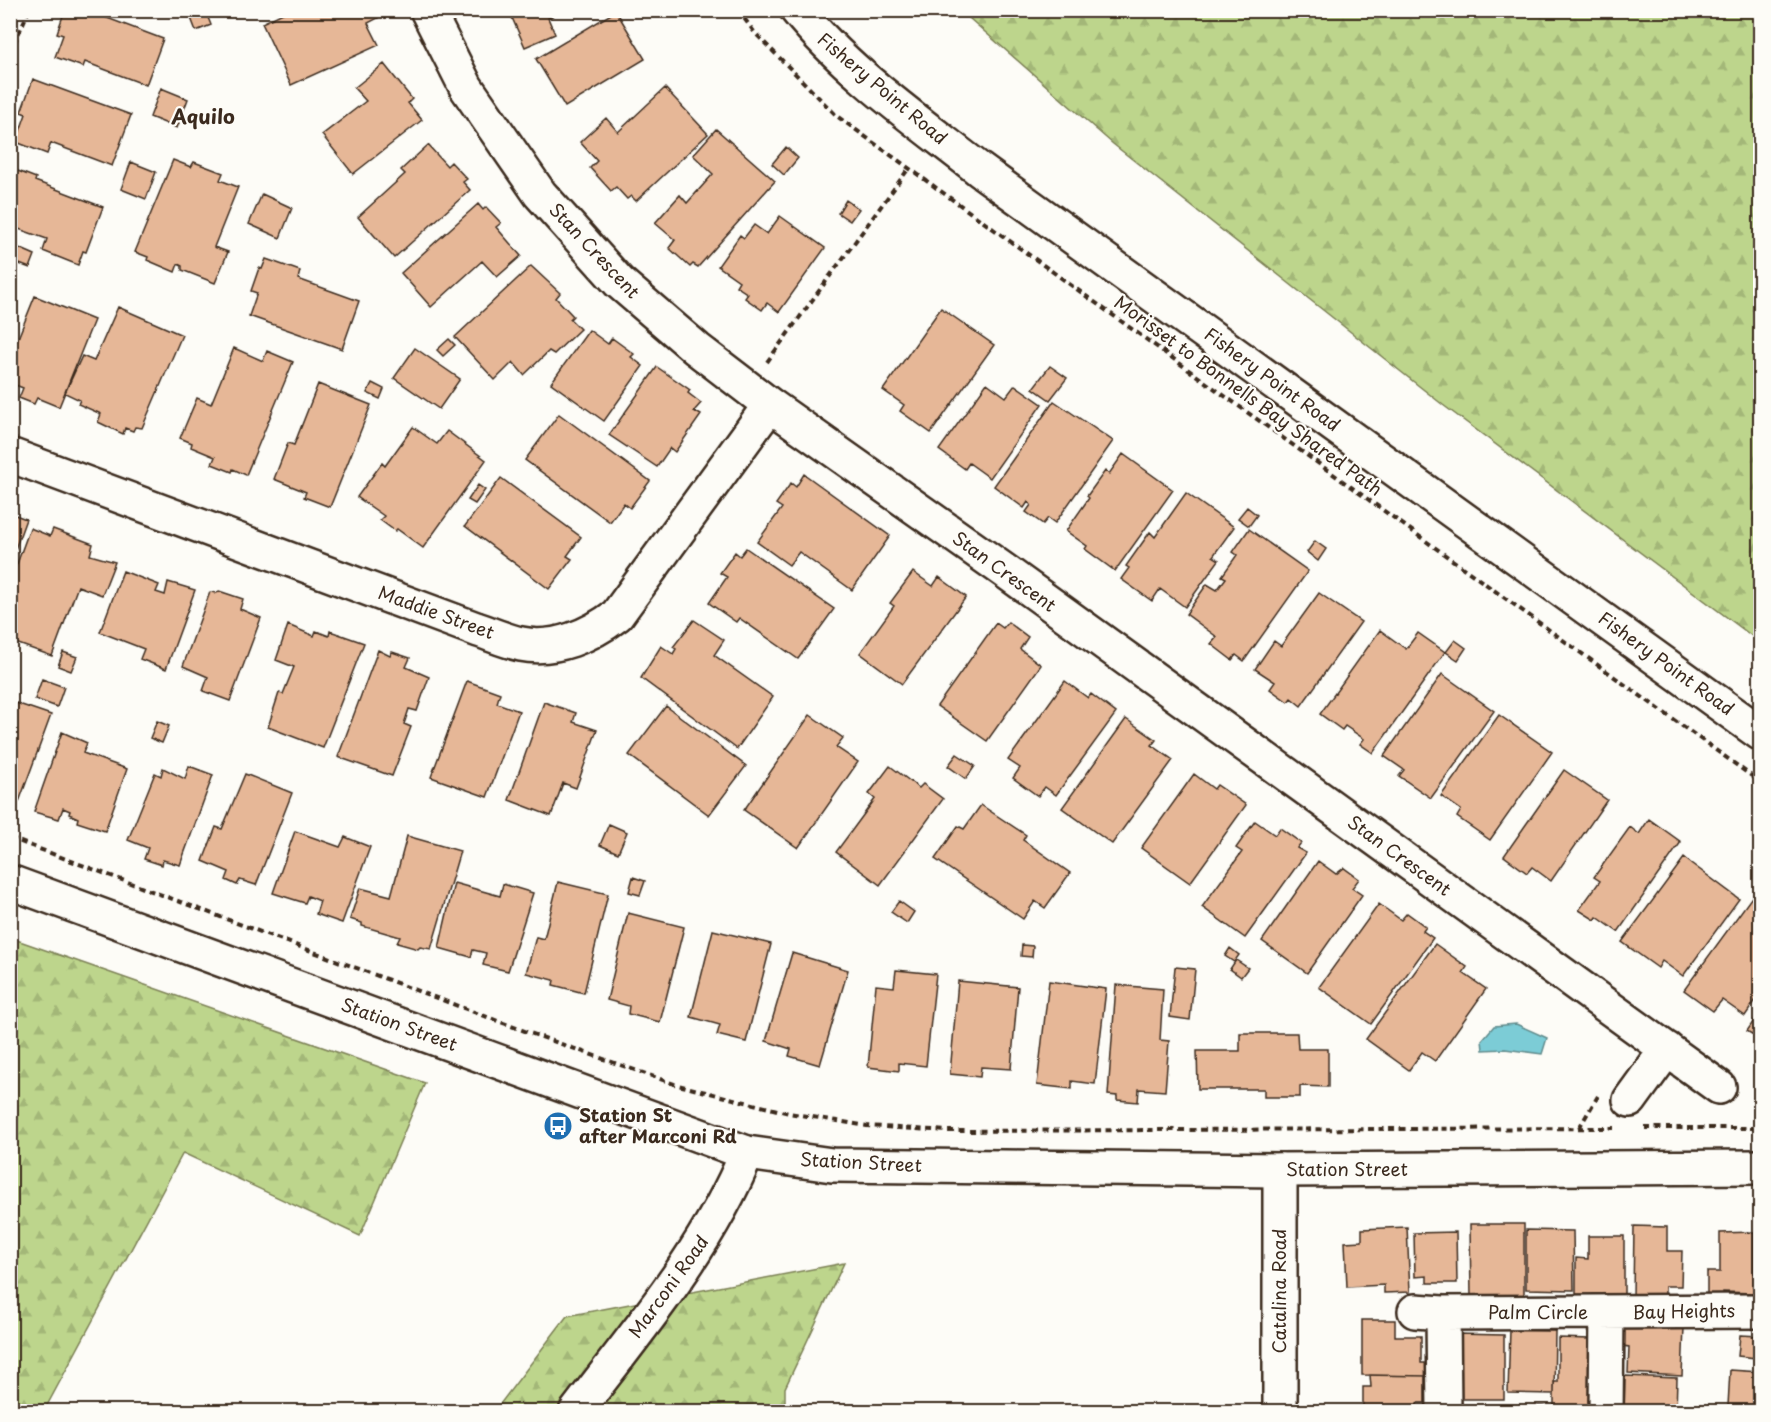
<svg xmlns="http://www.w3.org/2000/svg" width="1771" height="1422" font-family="'Playpen Sans',sans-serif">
	<defs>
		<pattern id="forest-firs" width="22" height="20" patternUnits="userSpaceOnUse" patternTransform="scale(1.5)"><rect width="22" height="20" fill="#bdd58c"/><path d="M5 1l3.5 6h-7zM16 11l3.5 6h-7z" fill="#a3b778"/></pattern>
	</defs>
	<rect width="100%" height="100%" fill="#fdfcf7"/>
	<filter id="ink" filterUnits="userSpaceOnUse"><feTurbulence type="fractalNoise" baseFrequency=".0167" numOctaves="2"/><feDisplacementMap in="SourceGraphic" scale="12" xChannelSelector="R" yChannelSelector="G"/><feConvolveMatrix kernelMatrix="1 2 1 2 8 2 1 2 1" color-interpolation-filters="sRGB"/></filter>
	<g filter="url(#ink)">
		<!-- forest -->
		<path fill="url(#forest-firs)" stroke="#7c8055" stroke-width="1.5" d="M961,11H1760V642L1443,405L1113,144Z
			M11,938L425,1083L360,1236L183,1153L44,1411H11Z
			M844,1263L785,1388V1411L494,1412L567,1316Z"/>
		<!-- water -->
		<path fill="#7bccd6" stroke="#618b8c" stroke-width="1.5" d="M1516,1024L1547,1038L1542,1054L1505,1049L1483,1050L1482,1040L1494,1026Z"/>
		<!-- building -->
		<path fill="#e6b797" stroke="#3b2a1e" stroke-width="1.5" d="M65,10H86L163,39L146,85L85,62L83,67L55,57L63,35L57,33Z
			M188,10H205L211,25L196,31Z
			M289,10H374L378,18L368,23L379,45L291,85L262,23Z
			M502,10H564L548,18L555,34L525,47L509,11L503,13Z
			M616,11L645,59L565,107L536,59Z
			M384,64L412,99L408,103L422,120L353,174L322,135L366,101L354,88Z
			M33,79L131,115L112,166L51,143L47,154L16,142L26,114L21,112Z
			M161,88L188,99L177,128L150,117Z
			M665,88L708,134L636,201L631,196L627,199L616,187L611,191L590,168L597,161L580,142L606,118L618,132Z
			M716,129L775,181L698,267L693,264L690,267L669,248L675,240L655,223L680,195L687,203L713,174L693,155Z
			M428,145L447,166L451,162L467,179L463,182L470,190L394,258L358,217L405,174L401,170Z
			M786,147L798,158L784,175L772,164Z
			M173,160L191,167L194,162L223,173L220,180L238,187L214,247L228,252L215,283L182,270V266L178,264L175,272L147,260L148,257L135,252Z
			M131,162L156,172L146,199L121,189Z
			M10,168L36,178L35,181L103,207L86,252L83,251L78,265L43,251L47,239L10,226Z
			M262,194L292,208L280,238L249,224Z
			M846,200L859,209L850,221L838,213Z
			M478,204L483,210L486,207L501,223L496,227L521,256L497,277L482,261L431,307L401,273Z
			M780,216L825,248L779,312L767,303L762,310L745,298L748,294L736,286L739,281L718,266L740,235L744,238L754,225L767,234Z
			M19,248L35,255L30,268L14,262Z
			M266,259L300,271L298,279L359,301L342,349L249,316L257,293L251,291L259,268L262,269Z
			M531,266L560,293L556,298L573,316L570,319L580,329L554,354L549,351L524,375L513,362L495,380L455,337Z
			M35,296L94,320L59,407L37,398L34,404L19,398L23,388L10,383V358Z
			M118,307L182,335L142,428L135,427L133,431L125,428L123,434L98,422L101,414L78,404L80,400L65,393L82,356L94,361Z
			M941,308L994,345L931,433L900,411L904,405L883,390Z
			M589,330L608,344L612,338L634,354L631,357L643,366L604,421L551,383Z
			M449,339L455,345L443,356L437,350Z
			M234,348L263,361L267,351L293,362L246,475L233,469L232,472L212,464L215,457L191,447L192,443L180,438L197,398L211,404Z
			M415,348L460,379L439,409L394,378Z
			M1050,366L1067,378L1050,400L1033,388Z
			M657,367L690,390L688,393L701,403L694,411L701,415L675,452L670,448L657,467L609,435Z
			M372,383L384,389L380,399L367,393Z
			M987,383L1006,397L1015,385L1042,404L990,478L969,463L965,469L939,450Z
			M318,384L371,405L330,507L304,497L306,492L274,479L288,443L294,445Z
			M1054,401L1113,441L1055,523L1048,518L1043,524L1026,512L1031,505L1028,502L1024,508L994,486Z
			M559,414L650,481L630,508L624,503L610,522L525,460Z
			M413,427L437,444L447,431L486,460L423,548L397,529L395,531L380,520L384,516L357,497L382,463L385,466Z
			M1123,454L1173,490L1115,571L1085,549L1087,546L1066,531L1089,498L1087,496L1105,471L1109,474Z
			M804,474L890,536L852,590L799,552L789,565L757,542L782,508L776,504L791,483L796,487Z
			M501,478L581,537L567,556L572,559L549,589L465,526Z
			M478,485L485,490L475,504L468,500Z
			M1186,493L1234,527L1213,556L1219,560L1185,607L1160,589L1152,601L1121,579L1129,568L1126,566L1150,532L1155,537Z
			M1247,507L1257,515L1249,526L1238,518Z
			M10,513L26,519L10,563Z
			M30,528L50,536L53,529L93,544L90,555L115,562L102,595L78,586L52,656L10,641V583Z
			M1249,529L1308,571L1244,661L1236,655L1232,660L1211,644L1217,637L1186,614L1207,584L1217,590L1226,578L1222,576L1237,555L1233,552Z
			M1315,541L1326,549L1318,561L1307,552Z
			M746,548L834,609L798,659L739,618L736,622L709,603L727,577L720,573L735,552L740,556Z
			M123,571L159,585L156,592L165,595L168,582L195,590L166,669L140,659L144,649L100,632Z
			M913,572L933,586L939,577L966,597L902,684L860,653L894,606L890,603Z
			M219,591L243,599L240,609L261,618L230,701L203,691L208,677L183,666L210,592L217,593Z
			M1319,593L1361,622L1301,706L1291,698L1288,702L1270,689L1275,682L1255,669L1274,641L1281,646Z
			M694,620L724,640L714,655L773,697L737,749L641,678L661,646L673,654L676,649L673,647Z
			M1008,622L1028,637L1020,649L1041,665L987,741L937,706L996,623L1003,628Z
			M288,625L314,636L316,631L329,636L330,631L364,643L323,748L268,727L279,693L283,694L294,667L276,660Z
			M1380,630L1406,649L1418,633L1445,652L1373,753L1360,744L1364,739L1345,726L1342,730L1320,714Z
			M1455,640L1466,648L1458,660L1446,652Z
			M378,650L390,656L392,652L410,658L406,667L429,677L417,711L409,709L404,724L411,727L392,776L338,757Z
			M63,652L77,657L71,671L58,666Z
			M1442,674L1494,711L1431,798L1399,776L1404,770L1384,756Z
			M42,679L64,687L57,707L35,699Z
			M467,681L500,693L497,703L519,711L487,797L431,777Z
			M1065,681L1088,698L1091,694L1116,713L1056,795L1045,787L1038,796L1013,778L1020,768L1008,760Z
			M10,701L51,715L19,802L10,800Z
			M544,702L576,713L573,722L597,730L576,788L563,783L551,816L509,800Z
			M666,706L746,766L709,815L629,755Z
			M810,715L843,738L836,747L858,762L798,848L744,810Z
			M1499,715L1552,752L1490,840L1457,817L1461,810L1441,796Z
			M1126,719L1156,740L1152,745L1173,760L1112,844L1062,808Z
			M157,721L169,726L162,743L150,738Z
			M62,732L87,743L83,753L127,769L105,831L77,822L78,818L69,814L70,811L63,808L59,819L34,812Z
			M957,754L975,766L966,779L948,766Z
			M189,766L213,775L180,865L163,860L162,865L144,859L148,848L128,840L155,773L161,776L163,768L185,779Z
			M890,766L919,788L923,784L943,799L880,885L836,852L875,799L869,794Z
			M1564,770L1607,800L1551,881L1532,867L1527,873L1504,856Z
			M245,774L292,793L256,885L240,880L237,885L226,880L229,872L203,861L216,827L222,829Z
			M1194,774L1214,789L1217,785L1246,805L1190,883L1141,848Z
			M981,805L1026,835L1023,840L1070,873L1045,908L1035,901L1023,919L935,859L958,826L964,829Z
			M1649,819L1681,842L1618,932L1597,917L1595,920L1579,910L1600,881L1594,877L1630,827L1639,834Z
			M1255,821L1275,835L1280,828L1301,843L1297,848L1306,853L1245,938L1202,907L1242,852L1236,848Z
			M609,824L627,832L618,853L600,845Z
			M295,831L340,847L345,837L370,847L342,923L316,914L320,901L308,896L305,903L273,893Z
			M407,836L460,851L431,949L420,947L418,949L397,943L400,937L362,926V923L350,919L360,888L391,896Z
			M1684,858L1739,899L1683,976L1662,961L1658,968L1622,942Z
			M1318,861L1336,874L1344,868L1359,879L1352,888L1362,895L1307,973L1262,941Z
			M633,877L645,881L640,895L629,892Z
			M558,882L608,894L584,993L553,985L554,980L526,973L536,937L544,939Z
			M454,883L500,896L503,884L533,893L508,971L483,965L486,953L473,950L471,957L439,948Z
			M1754,894L1760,899V994L1745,1016L1722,1000L1713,1011L1684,990Z
			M899,901L914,912L907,923L891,912Z
			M1379,904L1401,920L1407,913L1426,927L1423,931L1433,938L1371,1024L1319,987Z
			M628,913L684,927L660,1022L628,1014L629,1006L607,1000Z
			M713,930L771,944L746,1042L717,1035L720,1025L691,1017Z
			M1435,944L1467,967L1463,973L1486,989L1435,1061L1422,1052L1409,1070L1366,1039Z
			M1022,945L1033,946L1032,957L1021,956Z
			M1230,948L1239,955L1234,962L1225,956Z
			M792,953L848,970L820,1065L789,1056L791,1049L766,1041Z
			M1236,960L1248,968L1241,977L1230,969Z
			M1175,967L1195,969L1190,1020L1170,1017Z
			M896,970L936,974L926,1066L899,1063V1071L868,1067L876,985L894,987Z
			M958,981L1018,987L1011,1069L981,1067L980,1077L950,1074Z
			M1049,981L1106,989L1095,1084L1072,1081V1089L1037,1085Z
			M1116,985L1163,989L1160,1040L1169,1041L1165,1091L1139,1089L1138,1102L1117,1100V1096L1108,1095Z
			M1760,1012V1048L1754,1043L1758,1038L1747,1031Z
			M1240,1033H1297L1298,1049H1328V1087L1300,1086V1097H1264V1089H1198L1197,1051H1240Z
			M1470,1224H1524V1297H1471Z
			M1634,1226L1667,1227V1251H1682L1681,1286H1665V1299L1633,1298Z
			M1407,1227L1410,1292L1384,1293V1285L1347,1287L1345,1242L1362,1241V1229Z
			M1526,1230L1573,1231L1574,1290L1526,1289Z
			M1456,1232L1457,1283H1427V1276L1415,1277L1414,1233Z
			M1754,1232V1293L1723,1292V1297L1707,1296V1272H1720V1233Z
			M1588,1236H1624V1298L1576,1297V1258L1588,1259Z
			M1362,1320H1395V1336H1421V1363H1429V1376L1362,1375Z
			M1624,1324L1684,1327L1682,1376L1628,1373L1629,1347L1623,1346Z
			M1510,1330L1555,1331L1554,1394L1508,1393Z
			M1455,1334L1504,1335V1399H1455Z
			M1740,1335L1760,1336V1368L1755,1367L1756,1358L1738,1356Z
			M1558,1338L1590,1339V1406H1554V1382H1558Z
			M1730,1370L1760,1372V1412H1740V1407L1728,1406Z
			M1370,1375L1425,1376V1403H1417V1412H1363V1387H1371Z
			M1625,1376L1677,1378L1676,1412H1624Z
			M1532,1406L1593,1408V1412H1532Z"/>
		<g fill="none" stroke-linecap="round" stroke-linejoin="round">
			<!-- minor casing -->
			<g stroke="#3b2a1e" stroke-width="38">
				<path id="minor" d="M427,10L466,87L540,194L619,282L697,349L770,405L1005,571L1719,1087
					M10,455L476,629C491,634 506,641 521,644C555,651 591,635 617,615L770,405
					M1630,1100L1667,1049
					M1415,1311L1443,1313L1760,1311
					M1443,1313L1444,1412
					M576,1412C639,1329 707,1250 747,1153
					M1280,1412V1170
					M1606,1412L1607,1312"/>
			</g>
			<!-- tertiary casing -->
			<g stroke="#3b2a1e" stroke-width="38">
				<path id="tertiary" d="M10,882L747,1153L832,1165L1280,1170L1760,1167"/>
			</g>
			<!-- secondary casing -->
			<g stroke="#3b2a1e" stroke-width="38">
				<path id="secondary" d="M797,10C847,72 918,121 980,170L1760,733"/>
			</g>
			<!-- path -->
			<path stroke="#3b2a1e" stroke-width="4" stroke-dasharray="6 4.5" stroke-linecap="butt" d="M738,10L755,33L838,117L1760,782
				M10,53L29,10
				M767,362L909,168
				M10,838L530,1033L674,1084L789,1113L867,1126L948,1131L1614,1128
				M1579,1128L1598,1096
				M1645,1128H1760"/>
			<!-- minor -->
			<use href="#minor" stroke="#fdfcf7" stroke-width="33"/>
			<!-- tertiary -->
			<use href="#tertiary" stroke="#fdfcf7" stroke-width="33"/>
			<!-- secondary -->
			<use href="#secondary" stroke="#fdfcf7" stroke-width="33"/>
		</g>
	</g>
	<!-- icons -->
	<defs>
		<g id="bus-disc" transform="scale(1.5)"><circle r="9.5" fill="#1f6fb2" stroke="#fdfcf7"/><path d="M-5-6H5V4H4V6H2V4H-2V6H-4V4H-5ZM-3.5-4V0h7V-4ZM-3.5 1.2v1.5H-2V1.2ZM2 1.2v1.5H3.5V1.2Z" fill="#fff"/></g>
	</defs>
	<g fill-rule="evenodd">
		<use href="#bus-disc" x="558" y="1126"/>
	</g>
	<g text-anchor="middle" stroke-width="4.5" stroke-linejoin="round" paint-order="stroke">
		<!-- street labels -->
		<g font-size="18" fill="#3b2a1e" stroke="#fdfcf7">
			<text transform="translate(882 89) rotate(40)" y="6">Fishery Point Road</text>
			<text transform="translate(594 251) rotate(47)" y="6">Stan Crescent</text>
			<text transform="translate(1272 380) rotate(36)" y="6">Fishery Point Road</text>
			<text transform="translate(1248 396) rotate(36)" y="6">Morisset to Bonnells Bay Shared Path</text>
			<text transform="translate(1004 572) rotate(36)" y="6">Stan Crescent</text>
			<text transform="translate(436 613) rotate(20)" y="6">Maddie Street</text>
			<text transform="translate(1666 664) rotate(36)" y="6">Fishery Point Road</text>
			<text transform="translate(1399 856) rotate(36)" y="6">Stan Crescent</text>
			<text transform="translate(399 1025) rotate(20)" y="6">Station Street</text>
			<text transform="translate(861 1163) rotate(3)" y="6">Station Street</text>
			<text x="1347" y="1176">Station Street</text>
			<text transform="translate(669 1287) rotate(-54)" y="6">Marconi Road</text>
			<text transform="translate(1280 1291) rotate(-90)" y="6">Catalina Road</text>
			<text transform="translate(1684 1312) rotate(-1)" y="6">Bay Heights</text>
			<text x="1538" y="1319">Palm Circle</text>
		</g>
		<!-- poi labels -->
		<g font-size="18" font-weight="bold" fill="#3b2a1e" stroke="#fdfcf7" text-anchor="start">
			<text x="579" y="1122">Station St<tspan x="579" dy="21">after Marconi Rd</tspan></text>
		</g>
		<!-- neighbourhood labels -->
		<g font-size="20" font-weight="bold" fill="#3b2a1e" stroke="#fdfcf7">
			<text x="203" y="124">Aquilo</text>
		</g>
	</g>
	<!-- margin -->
	<rect width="1771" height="1422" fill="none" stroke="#fdfcf7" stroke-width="36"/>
	<rect x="18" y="18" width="1735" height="1386" fill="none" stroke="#3b2a1e" stroke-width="2" filter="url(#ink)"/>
</svg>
